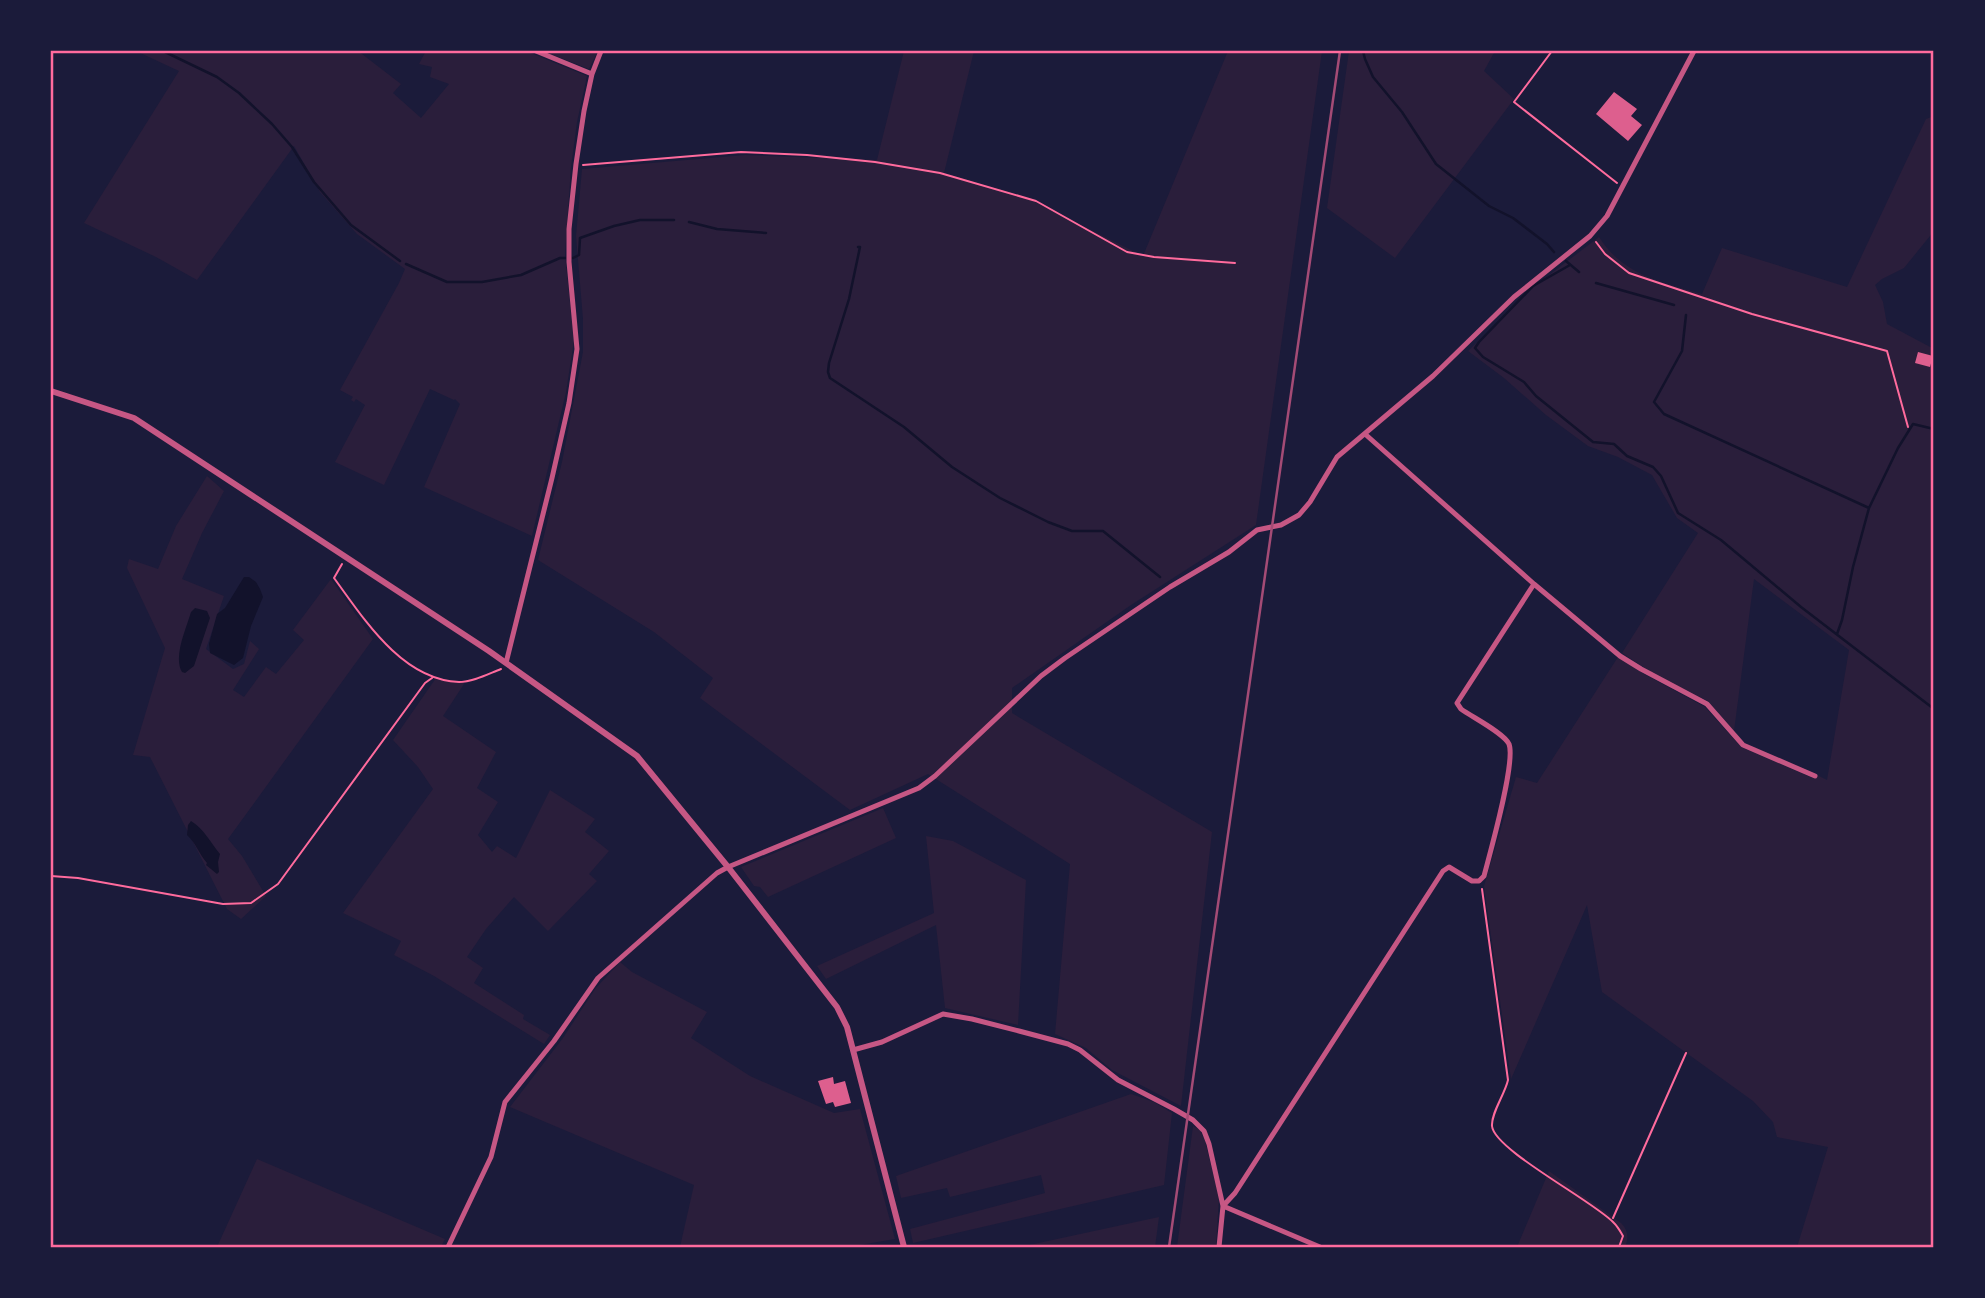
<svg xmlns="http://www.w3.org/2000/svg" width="1985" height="1298" font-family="'IBM Plex Serif',serif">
	<rect width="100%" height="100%" fill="#1b1b3a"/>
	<!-- green -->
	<path fill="#2a1e3b" d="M136,51H358L401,84L393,93L421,118L449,84L430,77L432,67L419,64L426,51H526L587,76L577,122L571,167L565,255L574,341L566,392L532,536L424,487L460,404L455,399L454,400L430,389L384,485L335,462L365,405L356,399L354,402L351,400L353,397L340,390L399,283L405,269L357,234L320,192L294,146L197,280L156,257L84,223L179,71Z
		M543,51H598L589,69Z
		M904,51H974L944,173L1025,197L1143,256L1228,51H1322L1256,525L1131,605L1012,688V713L1212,832L1181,1106L1112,1070L1086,1048L1055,1034L1070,864L928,774L850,810L700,698L713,678L654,632L538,560L562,462L583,352V319L576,236L582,169L745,155L877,160Z
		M1349,51H1495L1484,71L1514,99L1395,258L1327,208Z
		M1934,116V231L1904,268L1882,279L1875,285L1883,302L1887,324L1934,349V1247H1797L1828,1147L1777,1137L1773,1122L1753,1101L1602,992L1587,905L1511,1079L1484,886L1516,777L1537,783L1618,657L1644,674L1705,707L1741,747L1815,779L1817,775L1827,780L1849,650L1754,579L1734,731L1708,701L1657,676L1622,653L1698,533L1677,518L1652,475L1618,457L1588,446L1546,415L1504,378L1468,351L1536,285L1599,237C1623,275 1661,282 1702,294L1722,248L1847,287L1926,119Z
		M207,476L224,491L202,533L182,579L224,596L206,649L233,669L244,664L250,641L259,649L233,690L244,697L266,667L276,674L304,640L293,630L331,579L373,639L228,839L242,856L266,896L241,919L227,909L150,757L133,755L165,648L127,568L129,559L158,569L176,526Z
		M436,678L448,682L462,681L464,684L443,716L496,752L477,788L498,802L478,835L492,852L497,846L516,858L550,790L595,819L585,832L609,851L589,874L597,881L548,931L514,897L486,929L467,957L483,968L474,983L524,1015L523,1019L550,1035L544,1044L434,976L394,955L401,941L343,913L433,789L418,767L393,740Z
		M883,808L896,838L768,897L760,887L754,886L741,867Z
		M926,836L953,841L1026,880L1018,1025L945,1008L936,925L826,979L817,966L934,913Z
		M620,962L632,972L707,1012L691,1038L750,1076L834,1113L860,1109L895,1239L848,1247H680L694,1185L510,1107L563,1038L595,989Z
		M1131,1094L1154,1102L1172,1113L1164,1185L913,1243L910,1229L1045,1193L1041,1175L950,1197L947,1188L901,1198L896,1176Z
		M1193,1126L1200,1130L1205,1141L1219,1197L1216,1247H1177Z
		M257,1159L445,1239L441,1247H217Z
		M1549,1171L1621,1223C1628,1230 1629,1238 1625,1247H1517Z
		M1159,1217L1155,1247H1020Z"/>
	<!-- water -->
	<path fill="#12122b" d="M244,577H249L256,582L260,589L263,597L251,626L243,658L234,665L210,653L209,644L217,614L225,608Z
		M195,608L207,611L210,618L194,666L185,673L182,672C173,657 186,629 191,612Z
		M191,821C203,828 211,843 220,854L218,862L219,872L217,874L206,865L207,863C199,854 196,843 187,835L188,825Z"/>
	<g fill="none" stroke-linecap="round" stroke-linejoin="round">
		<!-- stream -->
		<path stroke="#12122b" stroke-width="2.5" d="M163,51L217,77L239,93L272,124L292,147L314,182L351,225L400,261
			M1363,51L1365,59L1373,77L1402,112L1436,164L1489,206L1513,218L1547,244L1554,252
			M689,222L717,229L766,233
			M858,247H860L849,299L829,363L828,372L830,378L904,427L952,467L1000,498L1048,522L1072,531H1103L1160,577
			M573,258L579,255L580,238L614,226L640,220H674
			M1566,261L1579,272
			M406,264L447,282H482L521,275L560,258H565
			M1570,265L1533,286L1479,342L1475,348L1483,357L1524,382L1536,396L1593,442L1614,444L1627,456L1653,467L1661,476L1678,513L1721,540L1801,607L1934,709
			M1596,283L1674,305
			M1686,315L1682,351L1654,402L1664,414L1869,508
			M1837,634L1842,620L1853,567L1869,508L1898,448L1913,424L1934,429"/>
	</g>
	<!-- building -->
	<path fill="#dd5f8e" d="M1614,92L1637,109L1631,116L1642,125L1628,141L1596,114Z
		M1918,352L1933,356L1930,367L1915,363Z
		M833,1077L834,1084L845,1081L851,1103L835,1107L833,1102L826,1104L818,1081Z"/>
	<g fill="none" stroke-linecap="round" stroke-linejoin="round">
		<!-- path -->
		<path stroke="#ff6b9d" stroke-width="2" d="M1552,51L1514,102L1617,183
			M583,165L741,152L807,155L875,162L940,173L1036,201L1127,252L1154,257L1235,263
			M1596,242L1605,254L1629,273L1752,314L1887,351L1908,427
			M342,564L334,578C364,619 402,680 459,682C473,682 488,674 501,669
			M51,876L78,878L223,904L251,903L278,884L425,683L432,678
			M1482,889L1508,1080C1505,1094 1491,1113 1492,1126C1494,1150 1595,1202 1614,1223C1618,1227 1620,1231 1623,1236L1619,1247
			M1613,1218L1686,1053"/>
		<!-- minor -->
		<path stroke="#c65784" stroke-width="5" d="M536,51L592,74
			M1365,434L1534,584L1620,656L1641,669L1707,704L1743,745L1815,776
			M506,663L552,478L569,403L577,349L569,262V229L576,164L584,111L592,74L601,51
			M853,1050L882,1042L943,1014L972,1019L1019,1031L1068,1044L1080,1050L1118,1080L1174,1109L1193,1120L1204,1131L1209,1144L1223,1206L1219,1247
			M1223,1206L1235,1193L1443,871L1449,867L1472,881H1479L1484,876C1490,853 1516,762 1509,744C1504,733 1472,717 1461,709L1457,703L1534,584
			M1223,1206L1320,1247
			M448,1247L491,1157L505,1102L554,1041L598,978L717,873L728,867L919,788L935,776L1041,676L1065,658L1170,587L1229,552L1257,530L1281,525L1299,515L1310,502L1337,457L1433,376L1514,297L1590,236L1607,216L1694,51"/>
		<!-- tertiary -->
		<path stroke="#c65784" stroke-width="6" d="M51,391L134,418L489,651L637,756L728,867L837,1007L847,1027L853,1050L904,1247"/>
		<!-- rail -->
		<path stroke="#a44b75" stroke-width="2.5" d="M1169,1247L1340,51"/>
	</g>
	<!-- border -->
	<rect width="1985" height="1298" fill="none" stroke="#1b1b3a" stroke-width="105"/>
	<rect x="52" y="52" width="1880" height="1194" fill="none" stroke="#ff6b9d" stroke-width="2.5"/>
</svg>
